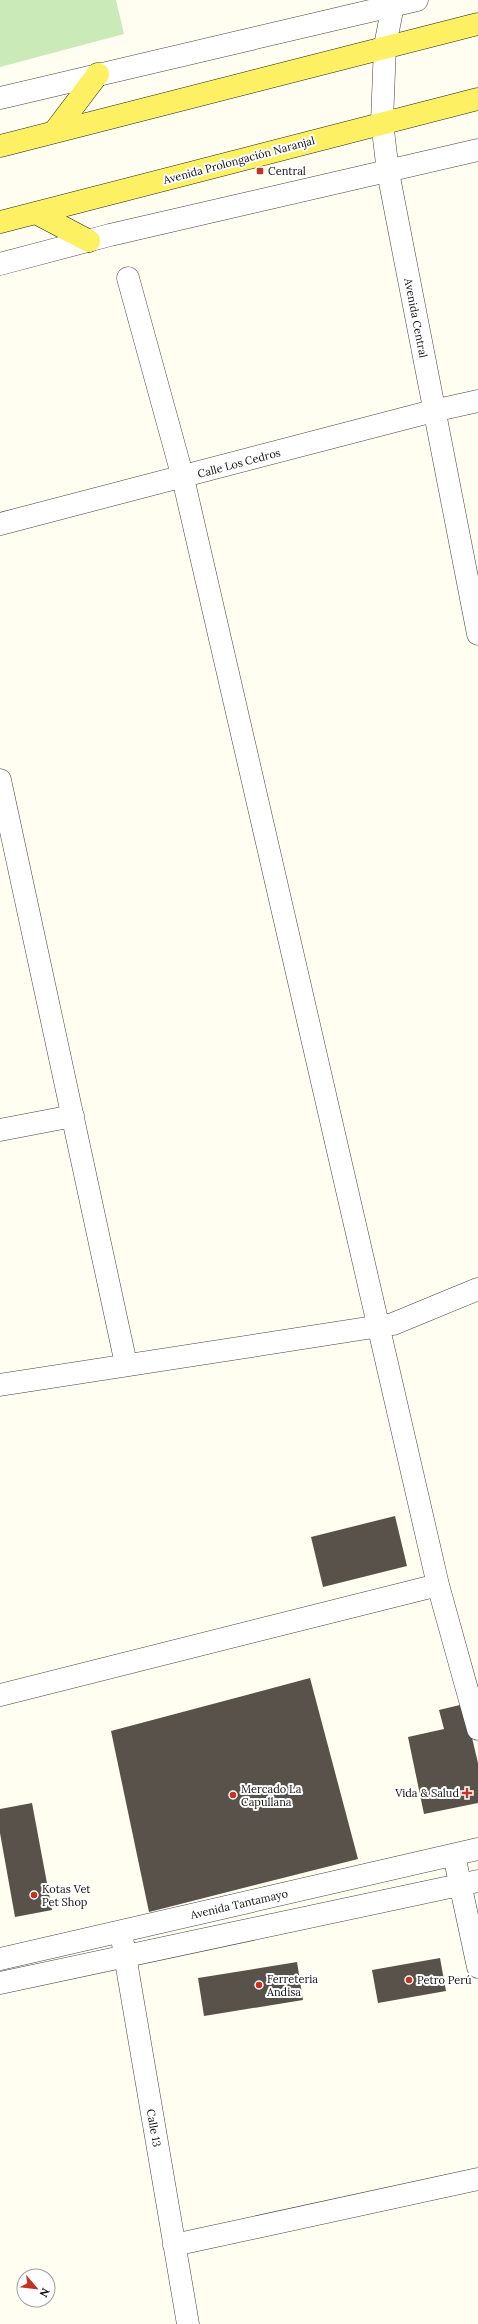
<svg xmlns="http://www.w3.org/2000/svg" width="478" height="2324" font-family="Lora,serif">
	<rect width="100%" height="100%" fill="#fffef0"/>
	<!-- green -->
	<path fill="#caebb8" d="M0,0H116L124,34L0,67Z"/>
	<!-- building -->
	<path fill="#58524a" d="M395,1516L407,1566L323,1587L311,1537Z
		M310,1678L358,1859L149,1912L111,1731Z
		M464,1704L478,1763V1803L424,1814L408,1737L444,1729L439,1710Z
		M32,1803L52,1910L15,1917L0,1833V1809Z
		M440,1958L446,1991L378,2003L372,1970Z
		M297,1962L303,2000L204,2016L198,1978Z"/>
	<g fill="none" stroke-linecap="round" stroke-linejoin="round">
		<!-- minor casing -->
		<g stroke="#424242" stroke-width="23">
			<path id="minor" d="M394,0L385,46L382,122L388,172L478,634
				M128,278L183,478L438,1585L478,1729
				M0,524L433,411L478,401
				M0,780L126,1364
				M0,1130L73,1116
				M0,1385L393,1324L478,1289
				M0,1695L438,1585
				M121,1932L188,2324
				M174,2245L478,2179"/>
		</g>
		<!-- tertiary casing -->
		<g stroke="#424242" stroke-width="23">
			<path id="tertiary" d="M0,98L417,0
				M0,264L110,235L478,150
				M454,1855L478,1967
				M0,1959L478,1849
				M0,1983L478,1881"/>
		</g>
		<!-- primary casing -->
		<g stroke="#202020" stroke-width="23">
			<path id="primary" d="M54,132L98,74
				M0,146L478,24
				M36,213L89,241
				M0,222L478,99"/>
		</g>
		<!-- minor -->
		<use href="#minor" stroke="#fff" stroke-width="22"/>
		<!-- tertiary -->
		<use href="#tertiary" stroke="#fff" stroke-width="22"/>
		<!-- primary -->
		<use href="#primary" stroke="#fdf062" stroke-width="22"/>
	</g>
	<!-- markers -->
	<g fill="#c43321" stroke="#fff" stroke-width="1.5">
		<rect x="256" y="167" width="8" height="8" rx="2"/>
		<path d="M465 1787h4v4h4v4h-4v4h-4v-4h-4v-4h4z"/>
		<circle cx="233" cy="1795" r="4"/>
		<circle cx="34" cy="1895" r="4"/>
		<circle cx="409" cy="1980" r="4"/>
		<circle cx="259" cy="1985" r="4"/>
	</g>
	<g text-anchor="middle" stroke-width="4" stroke-linejoin="round" paint-order="stroke">
		<!-- street labels -->
		<g font-size="11" fill="#0f0f0f" stroke="#fff">
			<text transform="translate(239 160) rotate(-15)" y="4">Avenida Prolongación Naranjal</text>
			<text transform="translate(416 318) rotate(79)" y="4">Avenida Central</text>
			<text transform="translate(239 463) rotate(-15)" y="4">Calle Los Cedros</text>
			<text transform="translate(239 1904) rotate(-13)" y="4">Avenida Tantamayo</text>
			<text transform="translate(154 2128) rotate(80)" y="4">Calle 13</text>
		</g>
		<!-- poi labels -->
		<g font-size="11" fill="#0f0f0f" stroke="#fff" text-anchor="start">
			<text x="268" y="175">Central</text>
			<text x="241" y="1793">Mercado La<tspan x="241" dy="13">Capullana</tspan></text>
			<text x="459" y="1797" text-anchor="end">Vida &amp; Salud</text>
			<text x="42" y="1893">Kotas Vet<tspan x="42" dy="13">Pet Shop</tspan></text>
			<text x="267" y="1983">Ferreteria<tspan x="267" dy="13">Andisa</tspan></text>
			<text x="417" y="1984">Petro Perú</text>
		</g>
	</g>
	<!-- north arrow -->
	<g transform="translate(36 2288) rotate(118)"><circle r="19" fill="#ffffff" stroke="#9f9f9f"/>
	<path d="M0-3L7 15L0 10L-7 15Z" fill="#c43321"/>
	<text y="-6" font-size="11" font-weight="bold" text-anchor="middle" fill="#0f0f0f">N</text>
	</g>
</svg>
